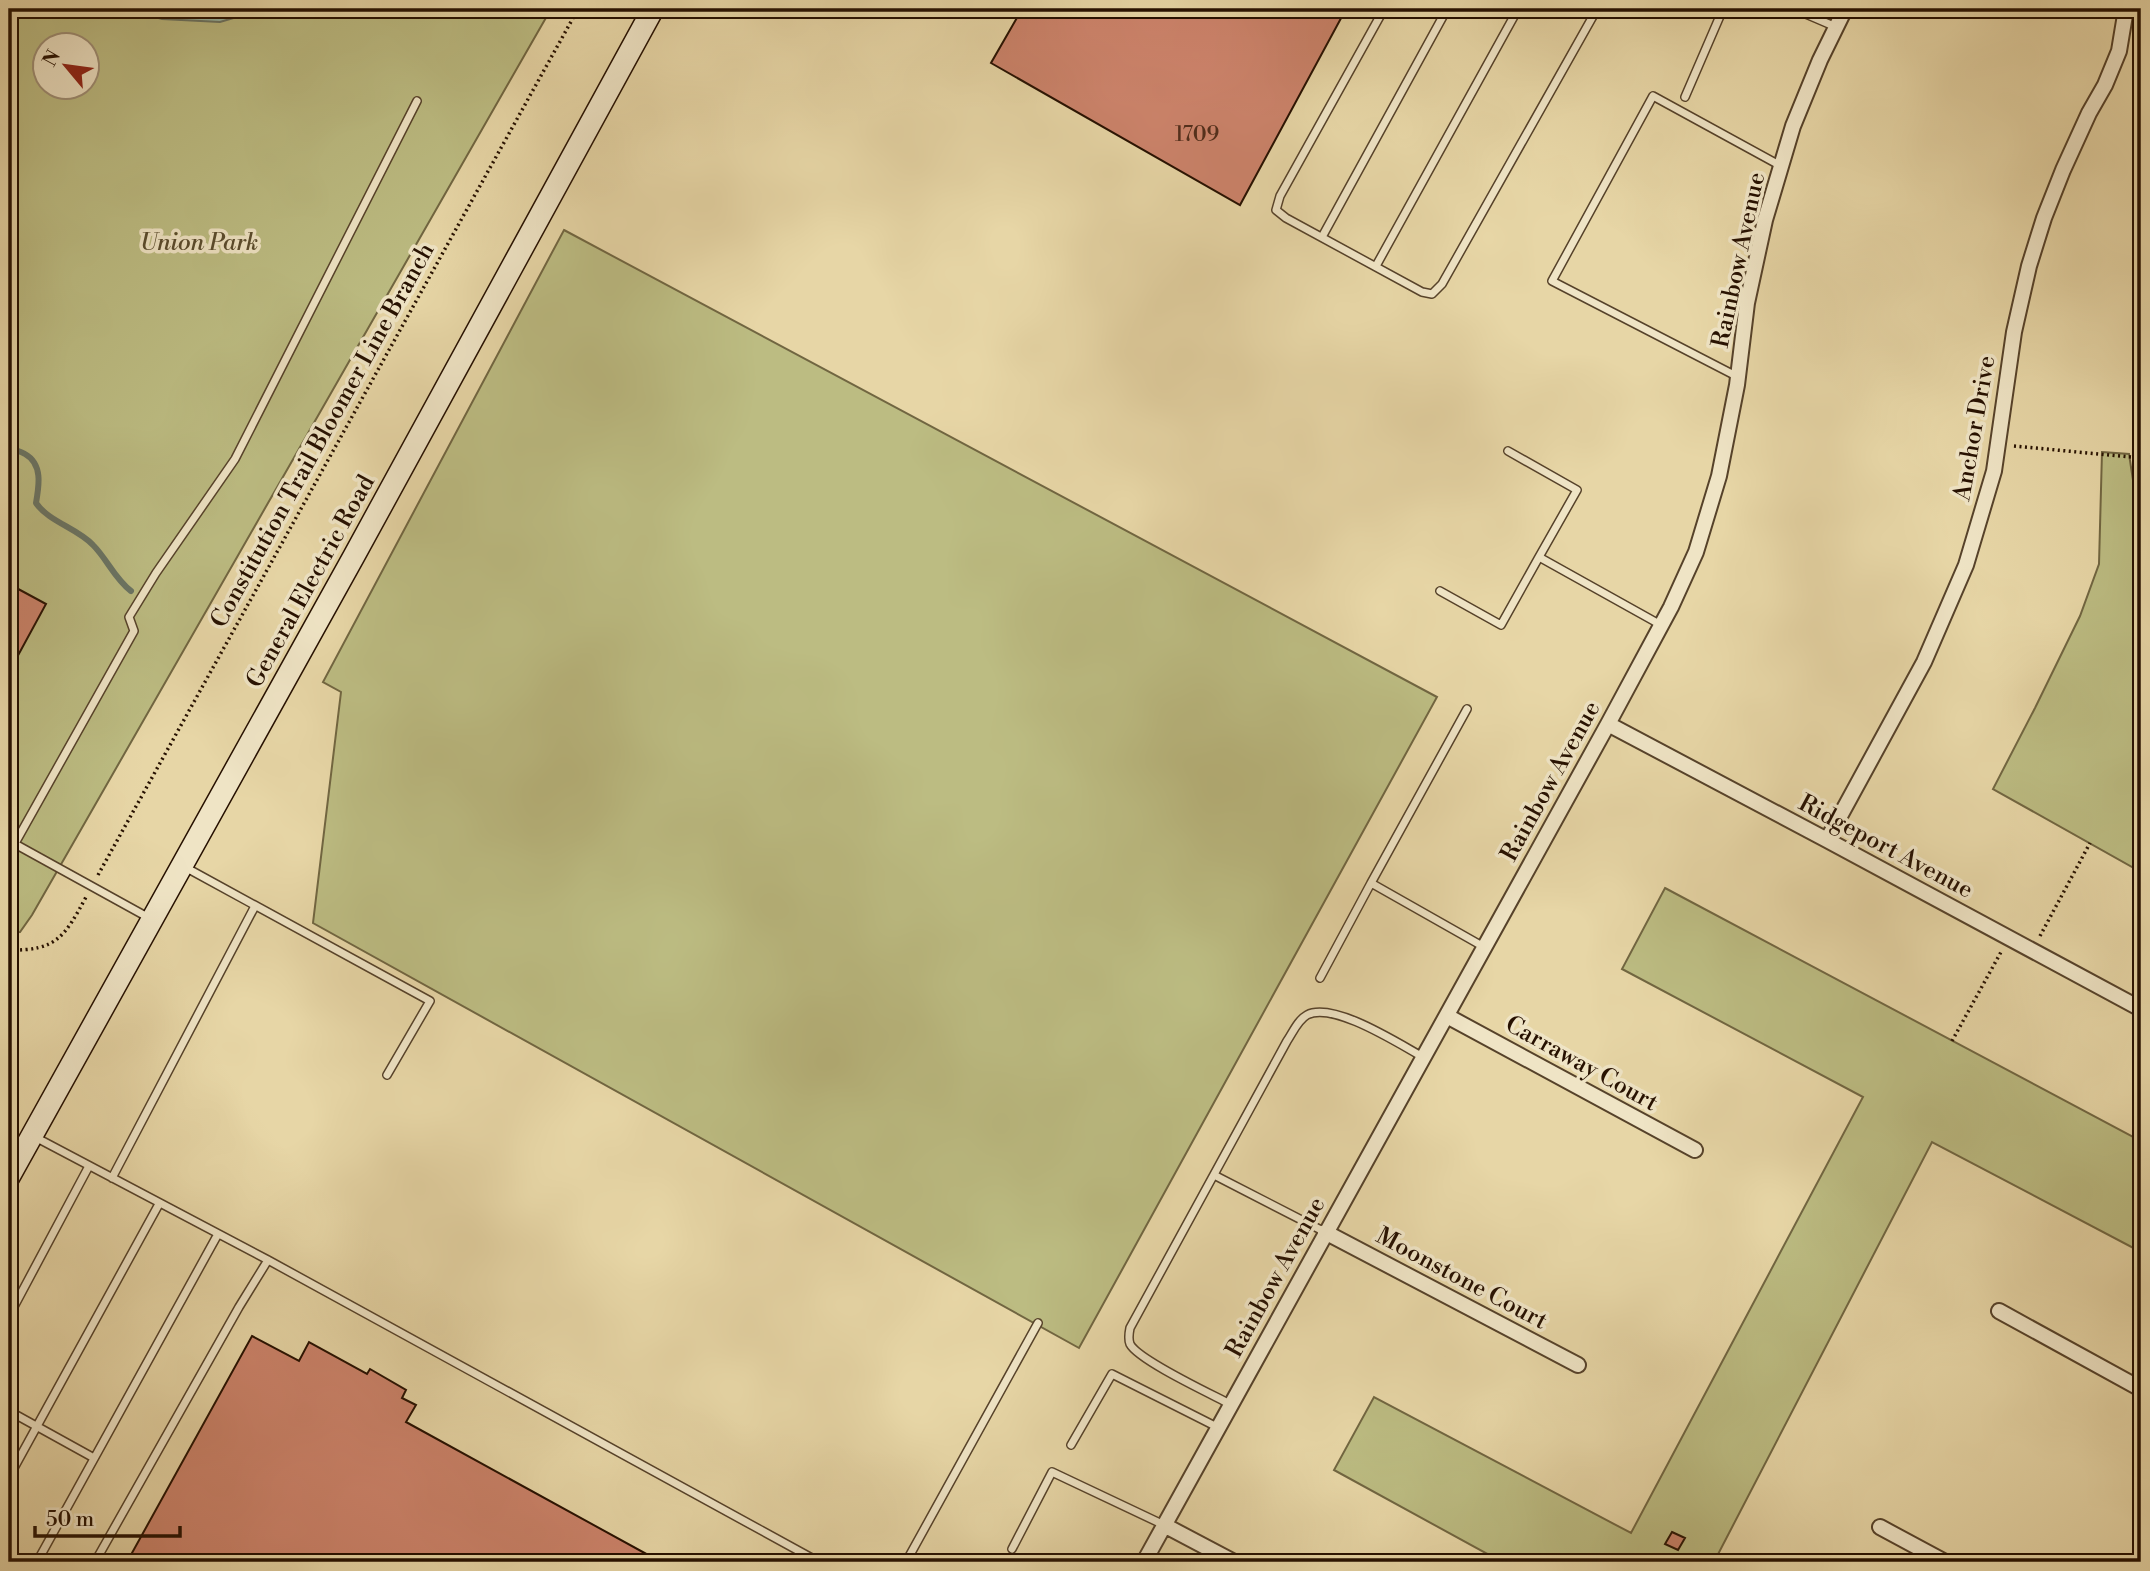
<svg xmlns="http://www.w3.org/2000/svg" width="2150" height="1571" font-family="'Libre Bodoni',serif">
	<rect width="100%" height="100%" fill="#e7d6a6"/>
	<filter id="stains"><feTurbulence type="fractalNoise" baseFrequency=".00286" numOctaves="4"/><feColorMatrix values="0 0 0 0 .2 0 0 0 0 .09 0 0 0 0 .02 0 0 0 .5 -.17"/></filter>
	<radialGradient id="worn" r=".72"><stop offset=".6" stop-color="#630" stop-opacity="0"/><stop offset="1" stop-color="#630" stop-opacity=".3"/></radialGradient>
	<!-- green -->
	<path fill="#bcbc82" stroke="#716641" stroke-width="2" fill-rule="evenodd" d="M9,9H551L32,915L20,932L9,933ZM46,46H88V88H46Z
		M564,230L1437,697L1079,1348L313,923L341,692L323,682Z
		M2102,452L2129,454L2140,526L2141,872L1993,789L2035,708L2080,616L2099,564Z
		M1665,888L2141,1141V1252L1932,1142L1714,1562H1502L1334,1470L1374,1397L1631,1533L1863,1097L1622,969Z"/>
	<!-- water -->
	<path fill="#97b9a8" stroke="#6a7565" stroke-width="2" d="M127,9H264L220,22L162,19Z"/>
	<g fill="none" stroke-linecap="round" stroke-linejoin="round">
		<!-- shore -->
		<path stroke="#5e6454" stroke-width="2" d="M151,9C178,17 212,17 239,9"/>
		<!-- stream -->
		<path stroke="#6a7565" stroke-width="6" d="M9,17L11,9
			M9,447C14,450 20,451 25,454C43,464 39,486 36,503C49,522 77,528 93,545C107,559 115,579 131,591"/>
	</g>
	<!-- building -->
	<path fill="#cc836b" stroke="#261000" stroke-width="2" d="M1022,9H1346L1240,205L991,63Z
		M1022,9H1346L1240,205L991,63Z
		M9,584L46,604L9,672Z
		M252,1336L299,1361L309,1342L367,1374L370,1369L406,1390L402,1398L416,1405L406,1422L661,1562H127Z
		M1672,1532L1685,1538L1678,1550L1665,1544Z"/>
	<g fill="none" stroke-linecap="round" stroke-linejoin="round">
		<!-- service casing -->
		<g stroke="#56422a" stroke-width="10">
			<path id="service" d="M1384,9L1280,196L1276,210L1286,218L1422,292L1432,294L1442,284L1597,9
				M1794,9L1836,27
				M1685,97L1723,9
				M1322,237L1447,9
				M1376,266L1518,9
				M1738,377L1552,281L1653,96L1781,166
				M1508,451L1577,490L1539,557L1661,625
				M1440,591L1501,625L1539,557
				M1467,709L1371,883L1484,947
				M15,844L151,919
				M9,854L134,631L129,617L156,573L235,459L417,101
				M183,866L430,1001L387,1075
				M1320,978L1371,883
				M35,1137L268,1260L819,1562
				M1214,1175L1325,1232
				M112,1178L255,906
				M9,1316L89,1166
				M1230,1404C1211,1394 1138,1360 1130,1344C1128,1339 1129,1333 1130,1328L1287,1041C1293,1032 1298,1020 1307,1015C1333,1001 1399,1044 1423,1057
				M9,1411L94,1458
				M1071,1445L1112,1374L1217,1427
				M9,1477L159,1204
				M1012,1549L1052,1472L1164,1525
				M37,1562L218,1234
				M95,1562L239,1307L268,1260
				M906,1562L1038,1323"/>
		</g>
		<!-- minor casing -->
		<g stroke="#56422a" stroke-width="18">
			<path id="minor" d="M1608,724L1827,840L2141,1009
				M1827,840L1924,662L1966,565L1994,471L2014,332L2029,266L2044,218L2063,170L2089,113L2105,85L2119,51L2126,9
				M1447,1016L1695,1150
				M1325,1232L1578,1365
				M1999,1311L2141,1389
				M1164,1525L1234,1562
				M1880,1527L1945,1562
				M1144,1562L1608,724L1671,607L1696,552L1719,476L1737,385L1747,303L1765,220L1793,126L1820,60L1845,9"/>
		</g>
		<!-- secondary casing -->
		<g stroke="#261000" stroke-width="24">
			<path id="secondary" d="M9,1177L354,556L653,9"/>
		</g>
		<!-- path -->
		<path stroke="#261000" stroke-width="3.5" stroke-dasharray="2 3.5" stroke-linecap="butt" d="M2014,446L2141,458
			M98,875L578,9
			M2040,936L2090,843
			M9,950C57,951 65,936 86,897
			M1952,1041L2001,952"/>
		<!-- service -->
		<use href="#service" stroke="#efe4c5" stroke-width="7"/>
		<!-- minor -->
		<use href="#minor" stroke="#efe4c5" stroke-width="14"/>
		<!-- secondary -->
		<use href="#secondary" stroke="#efe4c5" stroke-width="21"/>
	</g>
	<g text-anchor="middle" stroke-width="7" stroke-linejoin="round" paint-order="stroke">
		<!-- number labels -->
		<g font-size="21" fill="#502d1b">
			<text x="1197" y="141">1709</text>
		</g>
		<!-- park labels -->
		<g font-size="24" font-style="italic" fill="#5a4c2e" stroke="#efe4c5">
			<text x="199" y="250">Union Park</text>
		</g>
		<!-- street labels -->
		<g font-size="24" fill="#261000" stroke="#efe4c5">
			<text transform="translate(1738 260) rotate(-78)" y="8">Rainbow Avenue</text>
			<text transform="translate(1974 428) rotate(-80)" y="8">Anchor Drive</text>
			<text transform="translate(322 435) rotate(-61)" y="8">Constitution Trail Bloomer Line Branch</text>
			<text transform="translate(310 581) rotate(-61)" y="8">General Electric Road</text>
			<text transform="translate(1550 781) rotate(-61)" y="8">Rainbow Avenue</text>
			<text transform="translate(1886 846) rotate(28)" y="8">Ridgeport Avenue</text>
			<text transform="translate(1582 1063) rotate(29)" y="8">Carraway Court</text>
			<text transform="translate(1275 1277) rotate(-61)" y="8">Rainbow Avenue</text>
			<text transform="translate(1462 1278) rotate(28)" y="8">Moonstone Court</text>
		</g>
	</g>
	<!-- margin -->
	<rect width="2150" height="1571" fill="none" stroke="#e7d6a6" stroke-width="35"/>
	<rect x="10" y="10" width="2129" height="1550" fill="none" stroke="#261000" stroke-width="3.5"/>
	<rect x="18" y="18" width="2115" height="1536" fill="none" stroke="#261000" stroke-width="2"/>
	<!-- north arrow -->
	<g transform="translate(66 66) rotate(299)"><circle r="33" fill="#efe4c5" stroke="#9f8f76" stroke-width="2"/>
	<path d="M0-5L12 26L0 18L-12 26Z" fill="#8f2418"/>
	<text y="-10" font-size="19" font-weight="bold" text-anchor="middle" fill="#261000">N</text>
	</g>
	<!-- scale -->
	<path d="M35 1526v10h145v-10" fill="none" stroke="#261000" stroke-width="3.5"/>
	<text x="46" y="1526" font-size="21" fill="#261000" stroke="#efe4c5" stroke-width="5" paint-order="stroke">50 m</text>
	<rect width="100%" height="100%" filter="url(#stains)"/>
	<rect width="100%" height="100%" fill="url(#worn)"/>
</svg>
